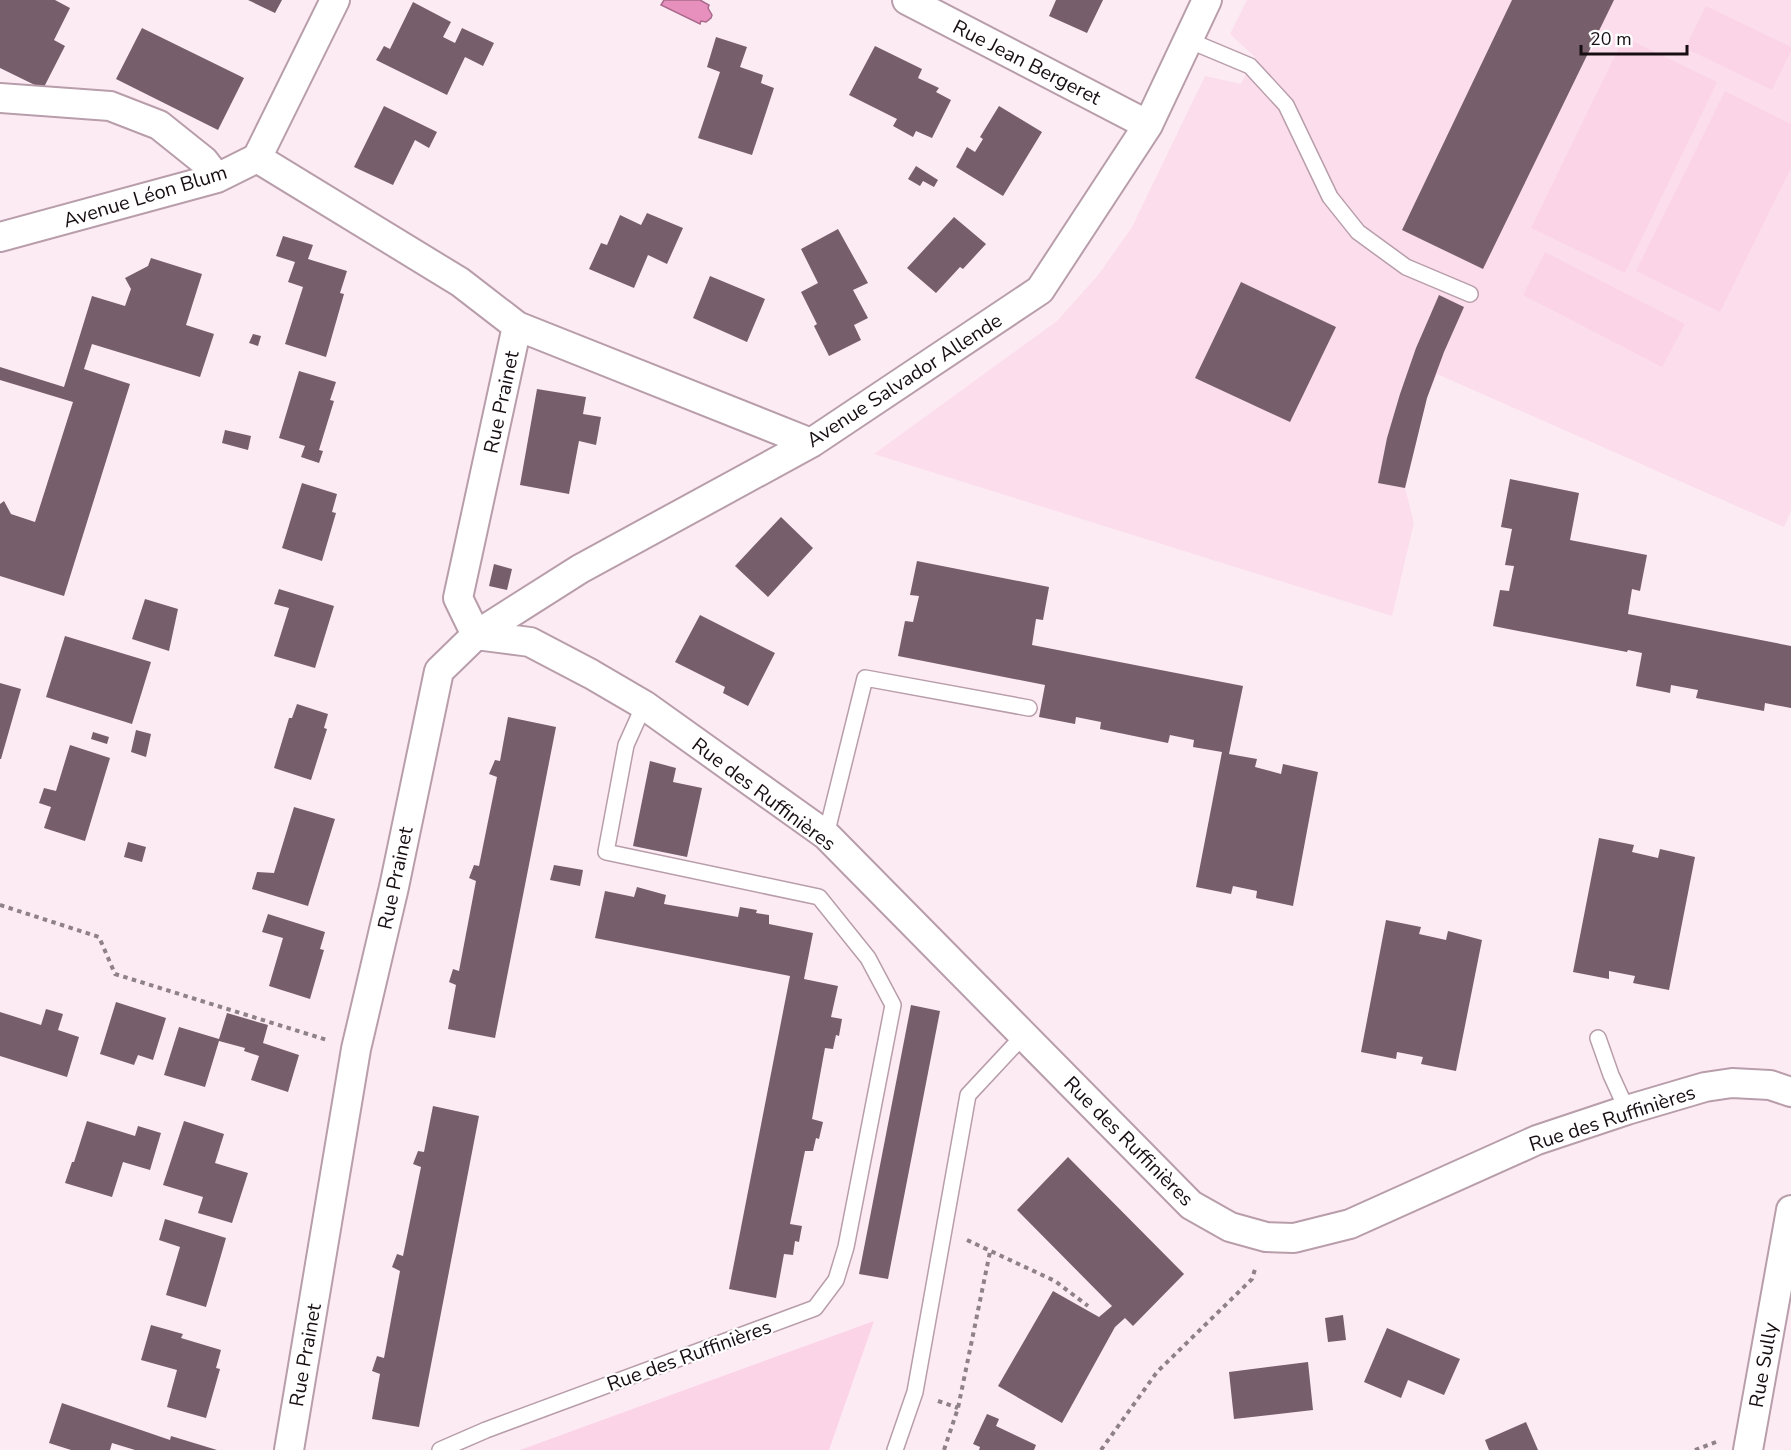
<svg xmlns="http://www.w3.org/2000/svg" width="1791" height="1450" font-family="'Nunito Sans',sans-serif">
	<rect width="100%" height="100%" fill="#fdebf4"/>
	<!-- built -->
	<path fill="#fbddeb" d="M1247,0H1791V511L1784,527L1437,374L1427,398L1415,442L1405,488L1414,523L1392,616L874,454L1057,321L1099,274L1132,227L1205,76L1241,84L1255,57L1230,34Z"/>
	<!-- green -->
	<path fill="#fcd4e7" d="M1706,6L1791,47V51L1772,90L1685,48Z
		M1624,37L1717,82L1625,273L1531,228Z
		M1725,91L1791,124V168L1720,312L1636,271Z
		M1545,252L1685,324L1662,367L1523,295Z
		M874,1321L829,1450H520Z"/>
	<!-- water -->
	<path fill="#e790be" stroke="#a9698b" stroke-width="1.5" d="M664,0H700L709,5L708,8L712,15L711,18L706,22L701,21L700,24L661,5Z"/>
	<!-- building -->
	<path fill="#765e6a" d="M0,0H55L70,8L54,40L65,46L43,89L0,68Z
		M248,0H282L275,13Z
		M1056,0H1103L1087,33L1049,16Z
		M1512,0H1614L1483,269L1402,230Z
		M413,2L451,22L443,37L455,43L462,28L494,43L483,66L465,57L447,95L376,60L384,46L390,49Z
		M142,28L244,78L218,130L116,79Z
		M716,37L747,47L740,67L763,75L761,83L774,88L752,155L698,138L720,72L707,67Z
		M875,46L922,69L918,78L939,88L936,92L951,100L932,138L916,131L913,137L893,126L897,119L849,95Z
		M384,106L437,132L429,148L415,140L393,185L354,167Z
		M999,106L1042,132L1003,196L956,167L967,147L975,152L983,139L980,137Z
		M916,166L938,180L934,187L923,181L920,186L908,179Z
		M647,213L683,228L667,264L648,255L634,288L589,269L601,243L607,245L620,215L641,225Z
		M954,217L986,244L963,269L960,267L936,293L907,268Z
		M838,229L868,283L853,290L868,318L854,325L861,340L829,356L814,326L817,324L801,292L818,283L801,249Z
		M283,236L313,245L308,259L347,271L340,293L344,294L326,357L285,344L303,287L288,282L295,262L276,256Z
		M151,258L202,274L186,325L214,334L200,377L92,344L84,369L130,384L64,596L0,576V504L4,501L11,514L35,522L73,402L0,380V367L64,387L92,296L125,306L131,289L125,278L148,266Z
		M710,276L765,299L747,342L693,318Z
		M1241,282L1336,327L1290,422L1195,378Z
		M1439,295L1464,307L1444,352L1427,398L1405,488L1378,483L1387,438L1400,394L1416,348Z
		M253,334L261,336L258,346L249,343Z
		M299,371L336,382L330,400L334,401L319,450L323,451L319,463L301,457L305,446L279,438Z
		M537,389L586,397L583,414L601,417L596,445L579,441L569,494L520,485Z
		M225,430L251,436L248,450L222,443Z
		M1510,479L1579,493L1570,540L1647,555L1640,591L1632,589L1628,614L1791,646V708L1765,703L1764,711L1696,698L1698,690L1671,685L1670,693L1636,686L1642,653L1628,650L1627,652L1493,626L1500,590L1509,591L1514,566L1505,565L1512,529L1501,527Z
		M302,483L337,494L332,512L336,513L322,561L282,548Z
		M781,517L813,548L768,597L735,566Z
		M917,561L1049,587L1043,620L1036,619L1032,645L1243,686L1229,754L1257,759L1255,767L1281,774L1283,764L1318,772L1293,906L1256,898L1257,891L1233,886L1231,894L1196,887L1222,752L1193,747L1194,740L1170,735L1168,743L1100,729L1101,722L1076,717L1075,724L1039,717L1045,685L898,656L905,621L913,622L919,596L910,595Z
		M494,564L512,569L507,590L489,586Z
		M279,589L334,606L315,668L274,656L289,608L274,604Z
		M145,599L178,609L169,651L132,639Z
		M700,615L775,653L748,706L723,693L725,687L675,662Z
		M65,636L151,662L132,724L46,697Z
		M0,683L21,689L1,759H0Z
		M297,704L328,714L324,728L327,729L311,780L274,768L289,718H292Z
		M508,717L556,727L495,1038L448,1029L456,985L449,982L453,969L459,971L476,881L469,878L474,865L479,866L497,777L489,774L495,760L500,761Z
		M136,730L151,734L146,757L131,752Z
		M93,732L109,737L107,744L91,739Z
		M70,745L110,758L85,841L44,828L51,807L39,803L44,788L56,791Z
		M650,761L676,768L673,782L702,788L687,857L633,846Z
		M294,807L335,819L308,906L252,889L257,872L274,873Z
		M1599,838L1634,845L1632,852L1658,858L1660,849L1695,857L1669,990L1633,983L1635,976L1609,971V979L1573,972Z
		M128,842L146,847L142,862L124,857Z
		M554,865L583,870L580,886L550,880Z
		M637,887L666,895L664,904L738,917L740,907L757,910L756,913L769,915V924L813,933L804,979L838,986L831,1017L842,1019L839,1036L836,1035L833,1049L825,1048L812,1119L823,1122L819,1139L816,1138L813,1151H805L790,1224L802,1226L799,1242L795,1241L793,1255L784,1254L776,1298L729,1289L790,976L595,938L605,891L634,897Z
		M268,914L325,932L320,949L324,950L310,999L269,986L283,938L262,932Z
		M1386,920L1421,927L1419,934L1446,940L1448,931L1482,940L1456,1071L1421,1064L1423,1057L1397,1052L1396,1059L1361,1052Z
		M116,1002L166,1018L153,1060L138,1055L134,1065L100,1054Z
		M911,1005L940,1011L888,1279L859,1274Z
		M46,1009L63,1014L58,1030L79,1037L67,1077L0,1056V1012L41,1025Z
		M227,1013L268,1025L263,1043L299,1055L288,1092L251,1080L259,1056L244,1051L245,1048L219,1041L205,1087L164,1075L179,1027L219,1039Z
		M433,1106L479,1116L419,1427L372,1419L380,1374L372,1371L377,1356L384,1358L400,1271L392,1267L397,1254L403,1256L421,1167L413,1164L418,1151L424,1152Z
		M87,1121L135,1136L138,1126L161,1133L150,1170L123,1162L112,1197L65,1183L72,1162H74Z
		M184,1121L224,1134L215,1163L248,1173L232,1223L198,1213L203,1197L163,1185Z
		M1068,1157L1184,1274L1133,1326L1125,1318L1115,1327L1062,1423L998,1386L1053,1291L1099,1317L1112,1306L1017,1210Z
		M165,1219L226,1238L206,1307L166,1295L180,1247L159,1240Z
		M1343,1315L1346,1340L1328,1342L1325,1318Z
		M151,1325L183,1334L181,1338L221,1350L216,1368L220,1369L206,1418L167,1407L177,1370L141,1360Z
		M1387,1328L1460,1359L1444,1395L1408,1380L1401,1398L1364,1382Z
		M1308,1362L1313,1410L1234,1419L1229,1372Z
		M62,1403L170,1440L171,1436L217,1450H135L112,1443L110,1450H71L49,1443Z
		M987,1414L999,1419L996,1426L1036,1445L1034,1450H979L980,1447L973,1444Z
		M1526,1422L1538,1450H1489L1485,1440Z"/>
	<g fill="none" stroke-linecap="round" stroke-linejoin="round">
		<!-- lane casing -->
		<g stroke="#b89daa" stroke-width="18">
			<path id="lane" d="M1188,40L1250,66L1286,105L1330,197L1358,232L1406,267L1470,294
				M826,835L865,678L1029,708
				M1598,1038L1611,1075L1627,1110
				M440,1450L486,1430L815,1308L836,1280L846,1247L893,1005L868,958L819,897L606,852L626,745L644,705
				M895,1450L915,1392L968,1095L1023,1036"/>
		</g>
		<!-- street casing -->
		<g stroke="#b89daa" stroke-width="32">
			<path id="street" d="M907,0L1148,125
				M0,98L110,106L159,125L204,161L217,178
				M257,158L460,282L517,326L811,443
				M0,237L217,178L257,158L335,0
				M476,635L530,642L591,674L644,705L826,835L1191,1205L1230,1227L1266,1237L1294,1238L1350,1224L1537,1140L1627,1110L1705,1087L1732,1083L1770,1085L1791,1092
				M476,635L458,598L517,326
				M289,1450L356,1049L394,887L439,671L476,635L580,569L811,443L1040,290L1148,125L1207,0
				M1748,1450L1791,1210"/>
		</g>
		<!-- path -->
		<path stroke="#8f8188" stroke-width="4" stroke-dasharray="4.5 4.5" stroke-linecap="butt" d="M0,905L99,937L115,974L327,1040
			M967,1240L1055,1281L1088,1306
			M938,1401L958,1408
			M944,1450L958,1408L990,1252
			M1101,1450L1157,1372L1252,1279L1256,1266
			M1695,1450L1716,1442"/>
		<!-- lane -->
		<use href="#lane" stroke="#fff" stroke-width="15"/>
		<!-- street -->
		<use href="#street" stroke="#fff" stroke-width="28"/>
	</g>
	<g text-anchor="middle" stroke-width="4.5" stroke-linejoin="round" paint-order="stroke">
		<!-- street labels -->
		<g font-size="20" fill="#170e13" stroke="#fff">
			<text transform="translate(1027 62) rotate(27)" y="7">Rue Jean Bergeret</text>
			<text transform="translate(145 196) rotate(-17)" y="7">Avenue Léon Blum</text>
			<text transform="translate(904 380) rotate(-33)" y="7">Avenue Salvador Allende</text>
			<text transform="translate(501 402) rotate(-78)" y="7">Rue Prainet</text>
			<text transform="translate(764 794) rotate(37)" y="7">Rue des Ruffinières</text>
			<text transform="translate(395 878) rotate(-78)" y="7">Rue Prainet</text>
			<text transform="translate(1612 1118) rotate(-18)" y="7">Rue des Ruffinières</text>
			<text transform="translate(1129 1141) rotate(45)" y="7">Rue des Ruffinières</text>
			<text transform="translate(305 1355) rotate(-80)" y="7">Rue Prainet</text>
			<text transform="translate(689 1355) rotate(-20)" y="7">Rue des Ruffinières</text>
			<text transform="translate(1763 1365) rotate(-80)" y="7">Rue Sully</text>
		</g>
	</g>
	<!-- scale -->
	<path d="M1581 45v9h106v-9" fill="none" stroke="#170e13" stroke-width="3"/>
	<text x="1590" y="45" font-size="18" fill="#170e13" stroke="#ffffff" stroke-width="4.5" paint-order="stroke">20 m</text>
</svg>
